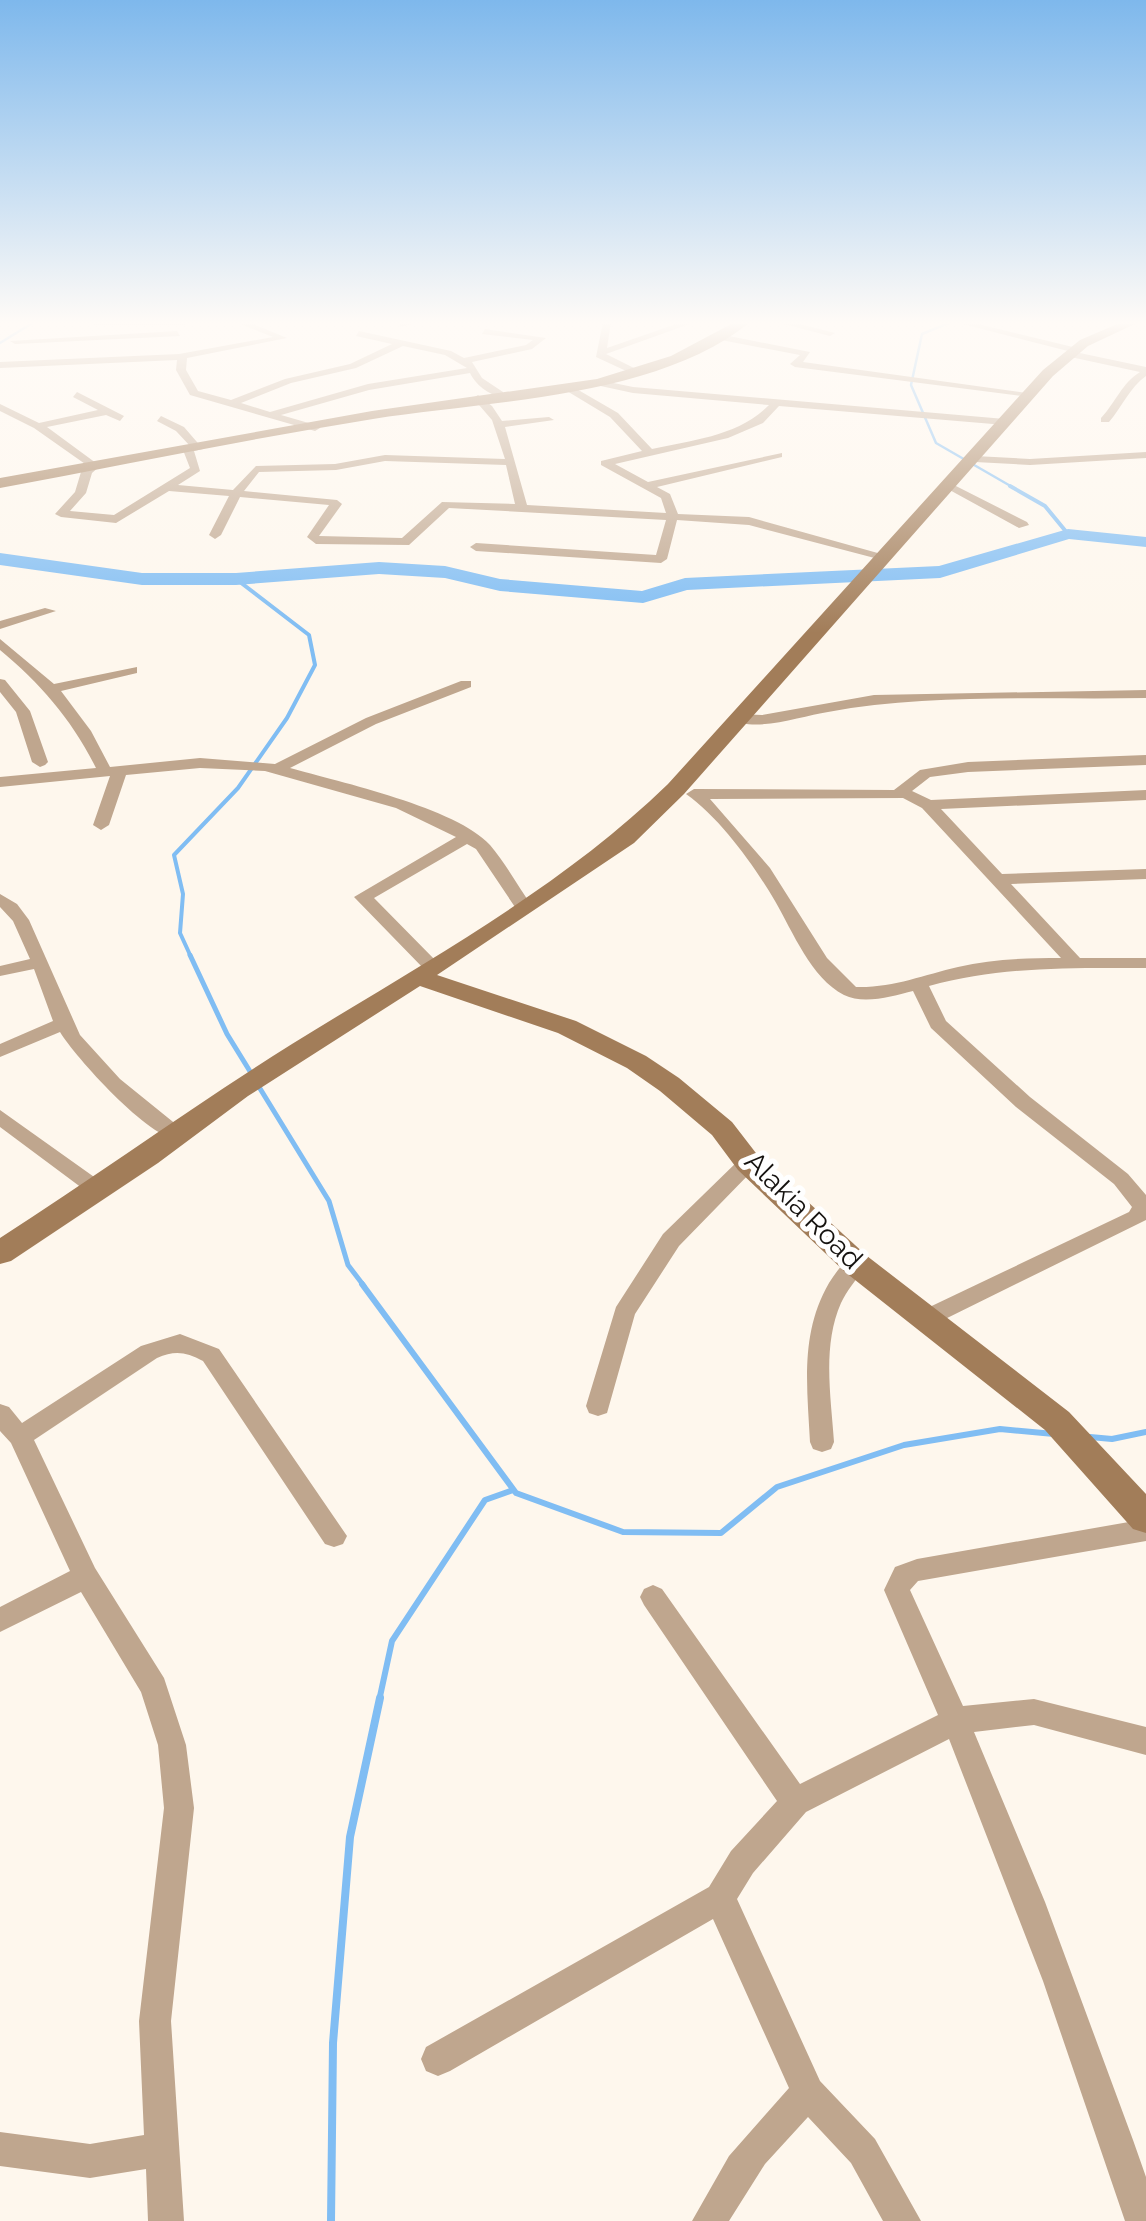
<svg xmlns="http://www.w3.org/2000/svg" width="1146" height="2221" font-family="Raleway,sans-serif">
	<rect width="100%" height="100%" fill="#fef7ed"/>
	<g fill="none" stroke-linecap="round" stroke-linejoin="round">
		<!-- stream-far4 -->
		<path stroke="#80bdf3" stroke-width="2.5" d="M951,322L922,334L911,385L936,443L1014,488
			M0,343L34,322"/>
		<!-- stream-far3 -->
		<path stroke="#80bdf3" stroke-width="4" d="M1010,486L1045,506L1068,534
			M191,957L180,933L183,894L174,855L238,788L287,718L315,665L309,635L236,579"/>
		<!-- stream-far2 -->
		<path stroke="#80bdf3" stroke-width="5" d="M190,955L227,1034L251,1073
			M256,1082L329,1201L348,1265L364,1286"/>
		<!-- stream-far1 -->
		<path stroke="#80bdf3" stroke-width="6" d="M362,1284L516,1493L623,1532L721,1533L777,1487L904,1445L1000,1429L1054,1434
			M1090,1437L1112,1439L1146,1432
			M379,1701L392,1641L485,1500L513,1490"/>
		<!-- stream -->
		<path stroke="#80bdf3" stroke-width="8" d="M331,2221L333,2043L350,1837L380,1698"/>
		<!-- river -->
		<path fill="#80bdf3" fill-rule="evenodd" d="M1068,529L1146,537V547L1069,539L940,578L687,590L643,603L500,591L445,578L379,574L236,585H142L0,565V553L142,573H236L379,562L445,566L500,579L642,591L685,578L939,566Z"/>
		<!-- street -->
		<path fill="#bfa68e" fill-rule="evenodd" d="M90,322H189L185,325H94Z
			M235,322H248L287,338L187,358L186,370L198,391L231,400L285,379L350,364L392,344L356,336L359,331L451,351L464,358L526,345L533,340L482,334L485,329L546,338L532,349L472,362L482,378L503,392V396C490,397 475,384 470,373L369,390L281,415L319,426L320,428L315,431L190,395L176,370L177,360L0,368V362L179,354L273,337ZM403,346L445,355L467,368L368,384L270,412L241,403L291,383L356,368Z
			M404,322H420L400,327V323Z
			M603,322H611L607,348L682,322H695L606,354L640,371L637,376L596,357Z
			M776,322H792L835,333L830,336Z
			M955,322H970L1077,348L1075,352L1146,367V376C1130,387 1122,407 1109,422H1101V418C1116,402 1122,383 1140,372L1066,356L1068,351Z
			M177,331L180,336L15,344L10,341Z
			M719,334L810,352L803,362L1035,394L1030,397L795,367L790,364L800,355L716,339Z
			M599,380L633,387L1005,419L1010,422L1005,425L779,406L763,423L728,438L615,464L648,482L782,453V457L657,487L670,494L678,514L749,517L892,557L886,561L749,525L677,520L667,559L661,563L476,551L470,547L476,543L656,555L666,520L449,508L409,545L316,544L307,537L329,505L240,497L221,535L215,539L209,535L229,496L169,491L116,523L61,517L55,514L75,492L81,472L88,466L34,428L0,411V404L39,423L98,410L73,397L77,392L124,416L120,421L106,415L47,427L100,466L92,473L86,493L70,511L114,515L190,468L183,450L191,447L176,431L157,421L161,416L184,427L203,449L194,451L200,471L178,485L233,490L256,466L335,464L385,455L505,459L492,420L473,398L478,395L492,406L502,421L549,417L554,420L505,427L527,505L666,513L661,498L601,465V461L642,451L610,417L562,388V384H568L618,413L652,449C693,440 739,436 769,405L633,393L596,385ZM385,461L506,465L515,504L442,502L402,538L319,536L342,504L337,500L244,491L259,472L336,470Z
			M1146,452V458L1030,465L975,462L970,459L975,456L1030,459Z
			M950,483L1027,522L1029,525L1019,528L946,488L944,486Z
			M45,608L56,611L0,629V621Z
			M0,639L54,684L137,667V673L61,691L91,731L110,767L200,758L275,764L366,718L461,681H471V687L376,724L290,768C340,782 457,808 490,845C506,864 519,888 534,909L525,914L519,913L476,849L467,844L374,898L438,963L441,967L438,971H426L354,897L456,837L396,808L265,771L200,768L126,775L109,825L101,830L93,825L110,776L0,787V777L96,768C72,720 41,684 0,650Z
			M0,679L5,680L30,711L48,762L45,765L40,767L32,762L16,712L0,692Z
			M1146,690V698C1042,700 930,693 828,712C801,716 753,734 730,718L737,714L762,715L874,695Z
			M1146,755V765L968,772L930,777L912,791L931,800L1146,790V800L941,809L1002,874L1146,869V879L1011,884L1080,958H1146V968C1072,968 1001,966 929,986L946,1021L1030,1097L1128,1174L1146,1195V1220L933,1325L925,1328L917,1325L914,1319L917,1313L1129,1212L1132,1207L1114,1184L1016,1107L931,1028L913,991C893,996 864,1005 844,995C811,978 793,932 775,901C753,864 721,819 686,794L694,789L894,790L920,770L968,762ZM903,798L922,808L1061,958C1026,958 991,959 958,967C923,975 893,988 856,987L827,958L770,868L710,799Z
			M0,894L17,904L29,920L80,1035L120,1079L183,1130L186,1135L183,1140C155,1146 75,1057 60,1032L0,1057V1044L53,1021L34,969L0,976V966L30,959L13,921L0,907Z
			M0,1110L104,1184L108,1189L104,1194H90L0,1127Z
			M748,1156L758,1163L755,1168L679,1246L635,1314L607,1413L598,1416L589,1413L586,1406L616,1307L663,1234L741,1158Z
			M856,1256L864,1258L867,1264C859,1277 848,1288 841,1303C822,1346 831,1397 834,1442L831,1449L822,1452L813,1449L810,1442C807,1386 800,1333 829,1283C836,1272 844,1260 856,1256Z
			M180,1334L219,1349L347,1536L343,1544L334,1547L325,1544L203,1361C186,1352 175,1350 157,1358L34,1440L95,1568L164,1678L186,1745L194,1808L171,2021L184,2221H148L146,2169L90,2178L0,2166V2132L90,2144L144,2135L139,2021L164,1808L158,1745L141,1692L81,1592L0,1632V1607L70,1571L11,1443L0,1431V1404L9,1407L22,1423L141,1346Z
			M1146,1519V1541L918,1581L910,1590L963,1706L1034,1699L1146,1727V1755L1034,1725L974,1732L1045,1902L1133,2140L1146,2177V2221H1125L1043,1981L949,1739L806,1812L753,1873L737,1899L820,2081L875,2139L921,2221H883L851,2163L808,2117L765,2164L729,2221H692L729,2156L789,2088L713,1919L450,2071L438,2076L426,2071L421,2059L426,2047L709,1887L731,1851L777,1801L644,1605L640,1597L644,1589L653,1585L662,1589L800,1784L938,1715L884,1590L895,1567L917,1559Z"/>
		<!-- secondary -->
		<path fill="#a27d59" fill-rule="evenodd" d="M735,322H750C658,398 488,401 373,419C248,439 124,465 0,488V478L372,411L597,379L671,356Z
			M1122,322H1139L1088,346L1053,376L684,794L634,843L437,975L576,1021L646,1056L679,1078L732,1122L759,1157L867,1256L1069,1412L1146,1494V1533L1133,1529L1045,1430L845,1272L738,1170L712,1135L660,1091L627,1068L558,1033L420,986L248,1096L158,1163L11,1261L0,1264V1238C98,1175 193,1106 292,1044C421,964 559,890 668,784L1043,370L1080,340Z"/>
	</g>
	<!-- sky -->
	<linearGradient id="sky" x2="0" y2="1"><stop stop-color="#7eb8ec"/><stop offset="0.51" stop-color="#fffbf7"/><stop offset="1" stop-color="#fffbf7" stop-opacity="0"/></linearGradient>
	<rect width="1146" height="633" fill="url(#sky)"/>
	<g text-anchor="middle" stroke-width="10" stroke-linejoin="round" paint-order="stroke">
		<!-- street labels -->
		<g font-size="28" fill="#15120f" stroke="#fff">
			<text transform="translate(804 1210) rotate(45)" y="10">Alakia Road</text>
		</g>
	</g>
</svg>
